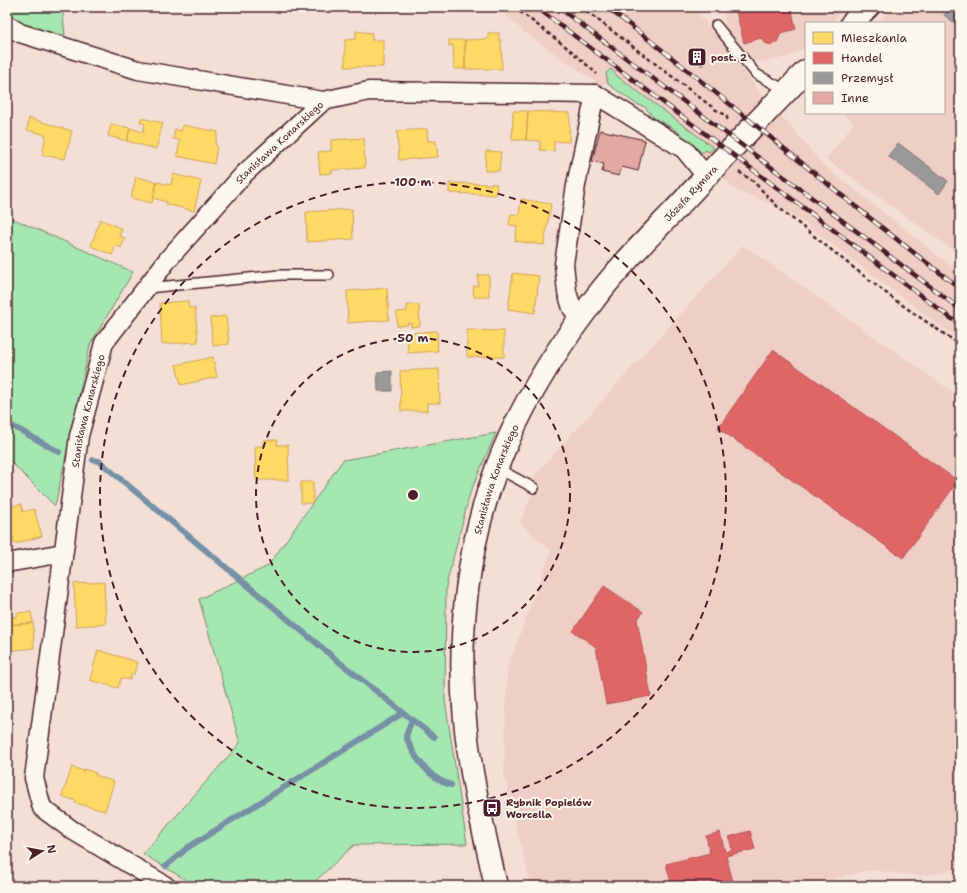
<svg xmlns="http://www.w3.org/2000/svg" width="967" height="893" font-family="'Shantell Sans',sans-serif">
	<rect width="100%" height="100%" fill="#f4dfd6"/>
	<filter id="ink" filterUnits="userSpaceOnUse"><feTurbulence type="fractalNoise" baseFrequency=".025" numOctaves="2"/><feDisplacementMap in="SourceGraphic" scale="8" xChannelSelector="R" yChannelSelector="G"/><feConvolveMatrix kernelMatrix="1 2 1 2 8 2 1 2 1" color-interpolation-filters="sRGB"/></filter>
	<g filter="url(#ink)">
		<!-- built -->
		<path fill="#efcec6" d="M497,7H693L741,66L762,96L789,124L821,163L960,273V341L785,209L733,189L702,153L682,135L654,118L645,107L636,104L608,84H599L524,32Z
			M724,7H846L831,23H806V46L803,49L787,57L762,62L753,60L726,28Z
			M894,7H960V255L826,159L854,123L841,113H944V23H877Z
			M743,245L960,397V869L920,876L870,870L802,886H531L504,775L507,669L551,551L520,523L534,488L526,485Z"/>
		<!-- green -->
		<path fill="#a5e7b0" stroke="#78836e" d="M7,7H62L65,35H48L7,19Z
			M611,69L617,76L714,148L709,152L706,150L702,153L673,128L654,118L645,107L636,104L608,84L606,73Z
			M7,216L133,272L90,345L55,506L7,458Z
			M496,433L470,493L446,586L445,700L467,844L354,845L310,886H196L143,854L240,743L199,599L268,566L343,460Z"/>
		<!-- homes -->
		<path fill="#ffd966" stroke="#c9a154" d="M276,7H301V11H276Z
			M356,31L372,33V40H383V67H345V40L356,39Z
			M488,33H499V40H501L502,69H465V40L488,39Z
			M449,40H465V69H454L453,45L449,46Z
			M513,111H528L526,140H512Z
			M528,111L570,113L569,142L554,141V151L540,150V141L526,140Z
			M29,118L72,131L65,159L42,155L46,135L27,130Z
			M141,118L163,123L156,149L127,141L130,128L143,132L145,124L140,122Z
			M111,124L130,128L127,141L108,136Z
			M183,125L218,132L215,145L217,146L214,164L177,156L180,140L173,139L175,129L181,131Z
			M427,129L428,141H436L438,157L399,160L397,131Z
			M364,138L365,168L332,170V173L320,174L318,152L331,151V140Z
			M486,151L501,152L499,171H485Z
			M173,174L201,181L194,211L166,204L167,202L153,198L157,182L171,185Z
			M136,177L157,182L152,203L131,198Z
			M449,183L497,184L496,195L449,193Z
			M521,199L551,204L544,245L515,241L517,226L509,225L511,214L519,215Z
			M352,209L353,239L307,242L306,212Z
			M100,219L122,229L119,236L125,238L121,248L116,245L112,255L91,246Z
			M513,273L539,276L535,313L508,309Z
			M478,275H489V297H474L473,286H478Z
			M387,288L389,320L348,323L347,291Z
			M188,301L189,308H195L198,342L162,344L160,303Z
			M407,305H419L420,326L411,327V323H407L408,325L397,326V312L407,311Z
			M226,316L229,344L213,346L210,318Z
			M467,330L504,331V357H467Z
			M437,331L438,351L408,353L407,333Z
			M213,357L217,377L181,385L176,365Z
			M439,369L440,403H427V411H401L400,371Z
			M263,440H277V445H288L289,480H256L255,446H263Z
			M301,482H313V503H301Z
			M21,504L23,512L34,509L42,536L15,544L7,518V508Z
			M104,582L106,624L76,626L74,584Z
			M31,612L33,623L7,625V618L17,617V613Z
			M33,623L34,648L7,651V625Z
			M98,650L137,662L134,675L131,674L130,680L121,678L118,688L90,680Z
			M7,687L10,688L7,707Z
			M72,767L84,771V769L96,773L95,775L114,782L105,811L75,803L76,801L62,796Z"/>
		<!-- shops -->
		<path fill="#e06666" stroke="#b35154" d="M735,7H791L796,29L781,33L777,42L771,45L765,43L761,38L744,43Z
			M773,350L958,481L903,558L718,428Z
			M604,586L643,612L637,620L651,696L606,704L596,647L573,631Z
			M750,831L755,849L726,856L734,885L672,886L666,864L710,853L706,836L720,832L725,852L732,850L729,837Z"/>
		<!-- industry -->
		<path fill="#999" stroke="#817478" d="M950,7H960V27L944,15Z
			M692,48L707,60L702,66L688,54Z
			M898,143L948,181L939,194L888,156Z
			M392,371V391H378L377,372Z"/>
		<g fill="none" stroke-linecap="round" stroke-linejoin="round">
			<!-- stream -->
			<path stroke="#7690a5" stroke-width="6" d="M7,423L59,452
				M93,460L99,461L333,657L434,737
				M412,719L406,736C413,756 429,779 451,785
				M166,866L187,848L403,713"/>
		</g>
		<!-- building -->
		<path fill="#e2a8a2" stroke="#4a1f2b" d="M600,130L645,140L638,171L622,167L619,176L602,172L604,164L592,161Z"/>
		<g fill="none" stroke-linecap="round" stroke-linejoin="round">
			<!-- service casing -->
			<g stroke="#4a1f2b" stroke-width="12">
				<path id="service" d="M716,25L756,74L787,91
					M147,288L280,275H329
					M497,468L534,488"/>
			</g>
			<!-- minor casing -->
			<g stroke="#4a1f2b" stroke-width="21">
				<g id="minor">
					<path d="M7,25L20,33L138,70L323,101"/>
					<path d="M580,319L572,308L567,292L564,264L576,185L595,94"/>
					<path d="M7,563L63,553"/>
					<path id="s1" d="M166,886L72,830L42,808L34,778L79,436L104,343L169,258L244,174L323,101L369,91L595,94L684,149L706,176"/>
				</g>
			</g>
			<!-- tertiary casing -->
			<g stroke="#4a1f2b" stroke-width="25">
				<g id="tertiary">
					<path d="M852,23L868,7"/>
					<path id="s2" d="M496,886C484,831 470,776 465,720C457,637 467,546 497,467C519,409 553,354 590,305C614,272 643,243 671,214C716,166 760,118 806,71"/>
				</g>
			</g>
			<!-- path -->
			<path stroke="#4a1f2b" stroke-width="2.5" stroke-dasharray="4 3" stroke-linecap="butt" d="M514,7L569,49L597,74
				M581,7L716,110L726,115L728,121
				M739,172L753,181L778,207L845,261L895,300L960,345"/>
			<!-- service -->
			<use href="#service" stroke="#fbf7ec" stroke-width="9"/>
			<!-- minor -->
			<use href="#minor" stroke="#fbf7ec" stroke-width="18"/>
			<!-- tertiary -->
			<use href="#tertiary" stroke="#fbf7ec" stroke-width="22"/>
			<!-- rail casing -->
			<g stroke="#4a1f2b" stroke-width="4.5">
				<path id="rail" d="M536,7L960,325
					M558,7L960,309
					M606,7C727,97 839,198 960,288"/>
			</g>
			<!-- rail -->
			<use href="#rail" stroke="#fbf7ec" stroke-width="3" stroke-dasharray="9" stroke-linecap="butt"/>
		</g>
	</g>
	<!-- distance rings -->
	<g fill="none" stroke="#4a1f2b" stroke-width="2" stroke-dasharray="7 5">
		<circle cx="413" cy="495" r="157"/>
		<circle cx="413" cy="495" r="313"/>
	</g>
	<!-- icons -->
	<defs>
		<g id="building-square" transform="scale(1)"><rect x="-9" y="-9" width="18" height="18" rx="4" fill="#4a1f2b" stroke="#fbf7ec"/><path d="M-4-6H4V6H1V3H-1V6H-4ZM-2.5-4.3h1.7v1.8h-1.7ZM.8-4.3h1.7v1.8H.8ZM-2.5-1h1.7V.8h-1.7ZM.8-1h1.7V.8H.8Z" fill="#fff"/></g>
		<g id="bus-square" transform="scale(1)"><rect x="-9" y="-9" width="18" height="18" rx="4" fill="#4a1f2b" stroke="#fbf7ec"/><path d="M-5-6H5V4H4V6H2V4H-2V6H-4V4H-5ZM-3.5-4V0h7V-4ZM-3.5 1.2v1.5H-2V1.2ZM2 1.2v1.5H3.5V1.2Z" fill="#fff"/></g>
	</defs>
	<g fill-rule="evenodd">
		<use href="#building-square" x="697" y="57"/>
		<use href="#bus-square" x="492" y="808"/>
	</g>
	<g text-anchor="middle" stroke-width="4" stroke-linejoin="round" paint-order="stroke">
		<!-- poi labels -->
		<g font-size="10" font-weight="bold" fill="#4a1f2b" stroke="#fbf7ec" text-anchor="start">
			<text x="711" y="61">post. 2</text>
			<text x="506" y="806">Rybnik Popielów<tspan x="506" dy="12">Worcella</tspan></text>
		</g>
		<!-- street labels -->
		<g font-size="10" fill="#4a1f2b" stroke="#fbf7ec">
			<text dy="4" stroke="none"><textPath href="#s1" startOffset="886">Stanisława Konarskiego</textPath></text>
			<text dy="4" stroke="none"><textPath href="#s2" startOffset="764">Józefa Rymera</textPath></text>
			<text dy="4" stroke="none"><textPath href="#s1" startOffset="549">Stanisława Konarskiego</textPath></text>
			<text dy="4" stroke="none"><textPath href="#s2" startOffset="414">Stanisława Konarskiego</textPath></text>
		</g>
	</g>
	<circle cx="413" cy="495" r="6" fill="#4a1f2b" stroke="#fbf7ec" stroke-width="2"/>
	<g font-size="12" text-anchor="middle" font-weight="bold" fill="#4a1f2b" stroke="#fbf7ec" stroke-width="4" stroke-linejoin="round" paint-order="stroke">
		<text x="413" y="186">100 m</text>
		<text x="413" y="342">50 m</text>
	</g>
	<!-- margin -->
	<rect width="967" height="893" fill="none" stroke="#fbf7ec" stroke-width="24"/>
	<rect x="12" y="12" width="943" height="869" fill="none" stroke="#4a1f2b" stroke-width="1.5" filter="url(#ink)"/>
	<!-- legend -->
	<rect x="805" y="22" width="140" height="92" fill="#fbf7ec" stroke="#b4a19f"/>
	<rect x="813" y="32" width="20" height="12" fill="#ffd966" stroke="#b4a19f"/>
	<text x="841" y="42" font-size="12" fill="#4a1f2b">Mieszkania</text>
	<rect x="813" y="52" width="20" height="12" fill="#e06666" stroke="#b4a19f"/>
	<text x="841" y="62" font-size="12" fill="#4a1f2b">Handel</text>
	<rect x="813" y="72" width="20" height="12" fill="#999999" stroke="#b4a19f"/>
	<text x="841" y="82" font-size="12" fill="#4a1f2b">Przemysł</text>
	<rect x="813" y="92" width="20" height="12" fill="#e2a8a2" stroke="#b4a19f"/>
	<text x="841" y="102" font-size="12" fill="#4a1f2b">Inne</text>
	<!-- north arrow -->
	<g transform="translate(42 851) rotate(79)" stroke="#fbf7ec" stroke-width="3" paint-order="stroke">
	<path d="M0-3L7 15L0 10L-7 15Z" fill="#4a1f2b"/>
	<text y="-6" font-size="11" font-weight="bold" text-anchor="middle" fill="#4a1f2b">N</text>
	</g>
</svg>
